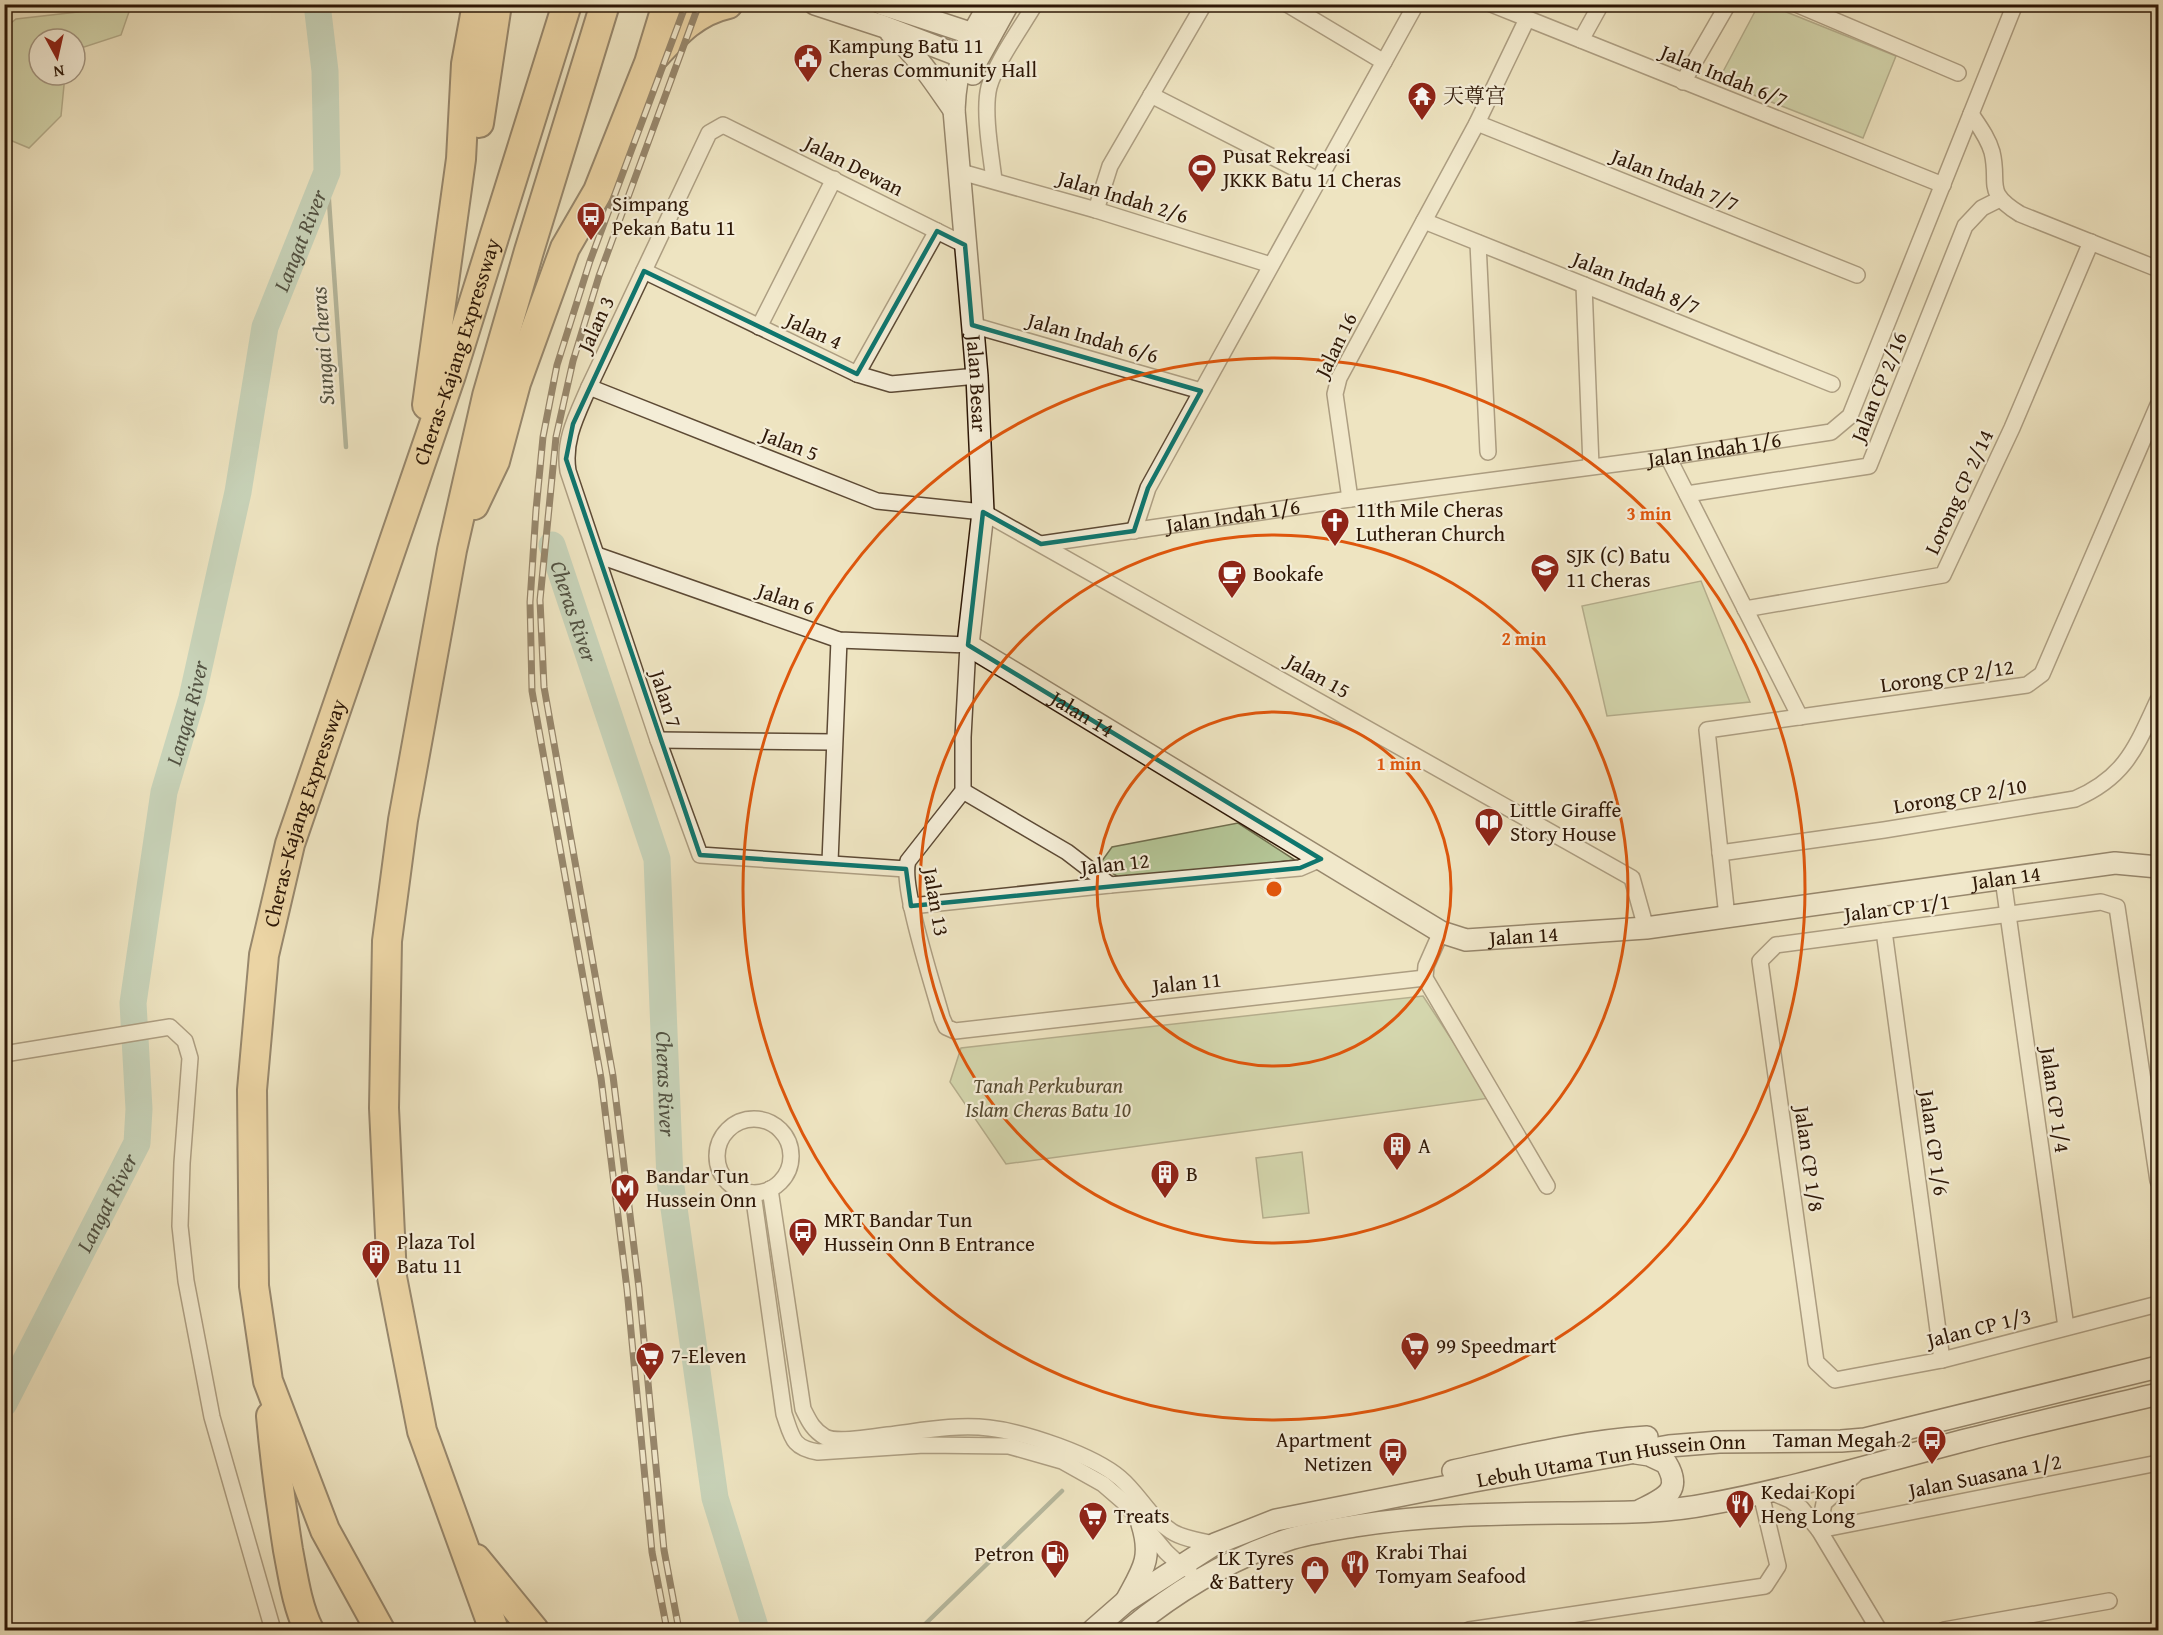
<svg xmlns="http://www.w3.org/2000/svg" width="2163" height="1635" font-family="'Gentium Book Plus','Noto Serif SC',serif">
	<rect width="100%" height="100%" fill="#eee4c1"/>
	<filter id="stains"><feTurbulence type="fractalNoise" baseFrequency=".00333" numOctaves="4"/><feColorMatrix values="0 0 0 0 .2 0 0 0 0 .09 0 0 0 0 .02 0 0 0 .5 -.17"/></filter>
	<radialGradient id="worn" r=".72"><stop offset=".6" stop-color="#630" stop-opacity="0"/><stop offset="1" stop-color="#630" stop-opacity=".3"/></radialGradient>
	<!-- green -->
	<path fill="#b4c596" stroke="#706e4e" stroke-width="1.5" d="M1759,4L1769,5L1896,56L1863,138L1718,81Z
		M131,6L121,35L75,50V39H39V75H65L61,116L29,148L5,138V28L16,19Z
		M1701,581L1750,702L1607,716L1582,606Z
		M1238,823L1295,860L1125,881L1099,865L1112,847Z
		M1423,996L1490,1098L1006,1164L950,1082L961,1048Z
		M1302,1152L1309,1213L1263,1218L1256,1158Z"/>
	<g fill="none" stroke-linecap="round" stroke-linejoin="round">
		<!-- stream -->
		<path stroke="#6e7c6c" stroke-width="4.5" d="M327,172L346,447
			M919,1630L1062,1491"/>
		<!-- river -->
		<g stroke="#99bfb0" stroke-width="27">
			<path id="s1" d="M552,545L657,859L670,1180L715,1498L756,1630"/>
			<path id="s2" d="M4,1403L137,1143L139,1109L133,1003L164,792L192,698L238,492L265,327L327,172L325,71L317,4"/>
		</g>
		<!-- street casing -->
		<g stroke="#5d4a35" stroke-width="18">
			<g id="street">
				<path d="M1287,4L1384,62"/>
				<path d="M1491,4L1943,185"/>
				<path d="M1796,4L1958,73"/>
				<path d="M1581,40L1601,4"/>
				<path d="M1683,82L1728,4"/>
				<path d="M1151,95L1318,180"/>
				<path d="M1971,114C1979,126 1988,138 1992,152C2000,185 1983,191 2020,214L2158,269"/>
				<path d="M1477,123L1857,275"/>
				<path d="M961,172L1096,210L1271,265"/>
				<path d="M994,180C991,155 983,111 989,87C996,62 1021,28 1035,4"/>
				<path d="M1096,210L1110,166L1204,4"/>
				<path d="M1424,221L1832,384"/>
				<path d="M1478,243L1488,452"/>
				<path d="M644,271L857,374L891,384L977,376"/>
				<path d="M1584,285L1591,466"/>
				<path d="M972,325L1201,391"/>
				<path d="M759,327L834,179"/>
				<path d="M857,374L937,231"/>
				<path d="M589,387L877,501L983,512L1632,878L1646,928"/>
				<path d="M1668,457L1800,717"/>
				<path d="M1687,494L1869,466L1965,226L1982,208L2000,199"/>
				<path d="M1350,499L1335,394L1339,378L1477,123L1527,19"/>
				<path d="M1134,531L1148,488L1416,4"/>
				<path id="s3" d="M1041,544L1350,499L1668,457L1831,432L1850,416L2015,4"/>
				<path d="M597,555L839,640L968,645L963,737V791L908,861C900,885 934,988 942,1018L946,1027L955,1031L1425,978"/>
				<path d="M1745,609L1943,575L2012,428L2091,242"/>
				<path d="M658,740L833,742"/>
				<path d="M963,791L1067,852L1110,885"/>
				<path d="M1720,853L1884,830L2075,799C2126,777 2136,747 2158,700"/>
				<path d="M830,862L839,640"/>
				<path d="M906,869L700,855L658,740L568,471C563,440 577,415 589,387L709,133L723,125L965,245"/>
				<path d="M2003,879L2066,1327"/>
				<path d="M911,906L1110,885L1300,868L1321,859"/>
				<path d="M1727,917L1707,730L2027,685L2042,674L2158,405"/>
				<path d="M1884,931L1942,1360"/>
				<path d="M1441,932L1426,966L1425,978L1547,1186"/>
				<path d="M4,1054L170,1027L185,1041L190,1058L182,1163L180,1226L186,1281L212,1417L273,1630"/>
				<circle cx="754" cy="1156" r="37"/>
				<path d="M2158,1181L2117,907L2101,902L1776,945L1760,961L1816,1362L1835,1380L1942,1360L2158,1304"/>
				<path d="M770,1189L803,1409C809,1421 813,1430 825,1437C836,1443 875,1437 888,1435C921,1431 956,1424 989,1428C1025,1432 1093,1455 1120,1478C1139,1494 1150,1518 1171,1531C1183,1539 1201,1541 1215,1544"/>
				<path d="M753,1193L784,1414C792,1437 792,1448 818,1452L924,1445L1009,1446L1062,1461L1103,1484L1125,1503L1166,1552L1181,1566L1189,1570"/>
				<path d="M1771,1492L1790,1500L1801,1508L1819,1530L1879,1630"/>
				<path d="M1819,1530L2158,1463"/>
				<path d="M1819,1530L1824,1503L1859,1471"/>
				<path d="M1469,1630L1765,1586L1778,1566L1761,1494"/>
				<path d="M1944,1630L2109,1601"/>
			</g>
		</g>
		<!-- secondary casing -->
		<g stroke="#2d1706" stroke-width="24">
			<g id="secondary">
				<path d="M815,4L882,26L976,62"/>
				<path d="M882,4L985,38"/>
				<path id="s4" d="M990,4C966,43 956,63 954,110L977,376L983,512L968,645L1441,932L1466,940L1646,928L2115,863L2158,867"/>
				<path d="M891,33C917,54 935,83 954,110"/>
				<path d="M973,74L976,62L1008,4"/>
				<path d="M1636,1453L1649,1455L1666,1463C1683,1491 1665,1498 1641,1510"/>
				<path d="M1453,1471C1517,1457 1581,1441 1647,1437"/>
				<path d="M1126,1601C1142,1571 1153,1559 1142,1524"/>
				<path id="s5" d="M1093,1630L1125,1602L1215,1544L1276,1520L1474,1481L1669,1446L1719,1442L1841,1441L1865,1439L2158,1367"/>
				<path d="M1129,1630C1175,1592 1230,1559 1287,1540C1309,1533 1332,1530 1355,1526C1423,1515 1491,1514 1559,1513C1609,1512 1660,1514 1709,1504C1797,1488 1883,1461 1970,1439C2032,1423 2096,1409 2158,1394"/>
			</g>
		</g>
		<!-- highway casing -->
		<g stroke="#2d1706" stroke-width="32">
			<g id="highway">
				<path d="M653,58C675,34 695,11 728,4"/>
				<path d="M479,123L497,4"/>
				<path d="M427,405L461,159L466,64L477,4"/>
				<path d="M474,505L495,461L516,383L565,248L598,191L649,63L667,4"/>
				<path d="M271,1416C275,1461 281,1505 288,1550C293,1576 297,1606 309,1630"/>
				<path d="M476,1559L534,1630"/>
				<path id="s6" d="M380,1630L325,1530L268,1381L254,1286L252,1090L264,955L290,844L451,375L567,4"/>
				<path d="M494,1630L422,1431L392,1277L384,1108L387,941L403,820L452,550L487,396L529,251L605,4"/>
			</g>
		</g>
		<!-- street -->
		<use href="#street" stroke="#f4edd7" stroke-width="15"/>
		<!-- secondary -->
		<use href="#secondary" stroke="#f4edd7" stroke-width="21"/>
		<!-- highway -->
		<use href="#highway" stroke="#e7c280" stroke-width="28"/>
		<!-- rail casing -->
		<g stroke="#2d1706" stroke-width="7">
			<path id="rail" d="M667,1630L652,1552L627,1289L601,1078L532,691L530,602L536,510L543,437L557,365L590,261L686,4
				M679,1630L664,1550L639,1288L613,1076L544,687L540,600L556,437L573,361L599,276L699,4"/>
		</g>
		<!-- rail -->
		<use href="#rail" stroke="#f4edd7" stroke-width="4.5" stroke-dasharray="14" stroke-linecap="butt"/>
	</g>
	<!-- marked area -->
	<path d="M0 0H2163V1635H0ZM937,231L965,245L972,325L1201,391L1148,488L1134,531L1041,544L983,512L968,645L1321,859L1300,868L911,906L906,869L700,855L566,459L573,424L644,271L857,374Z" fill="#eee4c1" fill-opacity=".55" fill-rule="evenodd"/>
	<path fill="none" stroke="#0f766e" stroke-width="4.5" stroke-linejoin="round" d="M937,231L965,245L972,325L1201,391L1148,488L1134,531L1041,544L983,512L968,645L1321,859L1300,868L911,906L906,869L700,855L566,459L573,424L644,271L857,374Z"/>
	<!-- distance rings -->
	<g fill="none" stroke="#df560c" stroke-width="3">
		<circle cx="1274" cy="889" r="177"/>
		<circle cx="1274" cy="889" r="354"/>
		<circle cx="1274" cy="889" r="531"/>
	</g>
	<!-- icons -->
	<defs>
		<g id="civic-pin" transform="scale(1.5)"><path d="M0 17L-7.5 6A9.5 9.5 0 1 1 7.5 6Z" fill="#8f2418" stroke="#f4edd7"/><path d="M-.6-6.5H3V-4.5H.6V-3L4-1V1h2V6H-6V1h2V-1L-.6-3ZM-1.2 2.5V6h2.4V2.5Z" fill="#fff"/></g>
		<g id="temple-pin" transform="scale(1.5)"><path d="M0 17L-7.5 6A9.5 9.5 0 1 1 7.5 6Z" fill="#8f2418" stroke="#f4edd7"/><path d="M0-6L5-2H3V0L6.5 2.5H4V6H1.5V3h-3V6H-4V2.5H-6.5L-3 0V-2H-5Z" fill="#fff"/></g>
		<g id="stadium-pin" transform="scale(1.5)"><path d="M0 17L-7.5 6A9.5 9.5 0 1 1 7.5 6Z" fill="#8f2418" stroke="#f4edd7"/><path d="M0-5a6.5 5 0 1 0 0 10a6.5 5 0 1 0 0-10ZM-3.5-1.8h7v3.6h-7Z" fill="#fff"/></g>
		<g id="bus-pin" transform="scale(1.5)"><path d="M0 17L-7.5 6A9.5 9.5 0 1 1 7.5 6Z" fill="#8f2418" stroke="#f4edd7"/><path d="M-5-6H5V4H4V6H2V4H-2V6H-4V4H-5ZM-3.5-4V0h7V-4ZM-3.5 1.2v1.5H-2V1.2ZM2 1.2v1.5H3.5V1.2Z" fill="#fff"/></g>
		<g id="church-pin" transform="scale(1.5)"><path d="M0 17L-7.5 6A9.5 9.5 0 1 1 7.5 6Z" fill="#8f2418" stroke="#f4edd7"/><path d="M-1.2-6h2.4v3.5h3.3v2.4h-3.3V6h-2.4V-.1h-3.3v-2.4h3.3Z" fill="#fff"/></g>
		<g id="school-pin" transform="scale(1.5)"><path d="M0 17L-7.5 6A9.5 9.5 0 1 1 7.5 6Z" fill="#8f2418" stroke="#f4edd7"/><path d="M0-5L7-2L0 1L-7-2ZM-4 1L0 2.5L4 1V4Q0 6-4 4Z" fill="#fff"/></g>
		<g id="cafe-pin" transform="scale(1.5)"><path d="M0 17L-7.5 6A9.5 9.5 0 1 1 7.5 6Z" fill="#8f2418" stroke="#f4edd7"/><path d="M-5.5-4.5H6V0H3Q3 3.5 0 3.5H-2.5Q-5.5 3.5-5.5 0ZM3-3.2v2h1.7v-2ZM-6 4.5H4V6H-6Z" fill="#fff"/></g>
		<g id="library-pin" transform="scale(1.5)"><path d="M0 17L-7.5 6A9.5 9.5 0 1 1 7.5 6Z" fill="#8f2418" stroke="#f4edd7"/><path d="M-6-4Q-3-5.5-.7-3.5V5Q-3 3-6 4ZM6-4Q3-5.5 .7-3.5V5Q3 3 6 4Z" fill="#fff"/></g>
		<g id="building-pin" transform="scale(1.5)"><path d="M0 17L-7.5 6A9.5 9.5 0 1 1 7.5 6Z" fill="#8f2418" stroke="#f4edd7"/><path d="M-4-6H4V6H1V3H-1V6H-4ZM-2.5-4.3h1.7v1.8h-1.7ZM.8-4.3h1.7v1.8H.8ZM-2.5-1h1.7V.8h-1.7ZM.8-1h1.7V.8H.8Z" fill="#fff"/></g>
		<g id="metro-pin" transform="scale(1.5)"><path d="M0 17L-7.5 6A9.5 9.5 0 1 1 7.5 6Z" fill="#8f2418" stroke="#f4edd7"/><path d="M-5.5 5V-5H-3L0 0L3-5H5.5V5H3V-.5L0 4L-3-.5V5Z" fill="#fff"/></g>
		<g id="supermarket-pin" transform="scale(1.5)"><path d="M0 17L-7.5 6A9.5 9.5 0 1 1 7.5 6Z" fill="#8f2418" stroke="#f4edd7"/><path d="M-6-5.5h2.5l.6 2H6L4.5 2H-2.5L-4.4-4H-6ZM-1.5 3.2a1.3 1.3 0 1 0 .1 0ZM3 3.2a1.3 1.3 0 1 0 .1 0Z" fill="#fff"/></g>
		<g id="restaurant-pin" transform="scale(1.5)"><path d="M0 17L-7.5 6A9.5 9.5 0 1 1 7.5 6Z" fill="#8f2418" stroke="#f4edd7"/><path d="M-5-6h1v4h1v-4h1v4h1v-4h1v5L-1.5 .5V6h-2V.5L-5-1ZM5-6V6H3V1.5H1.5Q1.5-4 5-6Z" fill="#fff"/></g>
		<g id="fuel-pin" transform="scale(1.5)"><path d="M0 17L-7.5 6A9.5 9.5 0 1 1 7.5 6Z" fill="#8f2418" stroke="#f4edd7"/><path d="M-5.5-6h7V0h2V4h1.3V-2.5L3-4.5l.8-.8L6-3V5H2.5V1h-1V6h-7ZM-4.2-4.7v3.2H.2V-4.7Z" fill="#fff"/></g>
		<g id="shop-pin" transform="scale(1.5)"><path d="M0 17L-7.5 6A9.5 9.5 0 1 1 7.5 6Z" fill="#8f2418" stroke="#f4edd7"/><path d="M-5-2.5h2.3a2.7 3.5 0 0 1 5.4 0H5L5.5 6h-11ZM-1.5-2.5h3a1.5 2.3 0 0 0-3 0Z" fill="#fff"/></g>
	</defs>
	<g fill-rule="evenodd">
		<use href="#civic-pin" x="808" y="58"/>
		<use href="#temple-pin" x="1422" y="96"/>
		<use href="#stadium-pin" x="1202" y="168"/>
		<use href="#bus-pin" x="591" y="216"/>
		<use href="#church-pin" x="1335" y="522"/>
		<use href="#school-pin" x="1545" y="568"/>
		<use href="#cafe-pin" x="1232" y="574"/>
		<use href="#library-pin" x="1489" y="822"/>
		<use href="#building-pin" x="1397" y="1146"/>
		<use href="#building-pin" x="1165" y="1174"/>
		<use href="#metro-pin" x="625" y="1188"/>
		<use href="#bus-pin" x="803" y="1232"/>
		<use href="#building-pin" x="376" y="1254"/>
		<use href="#supermarket-pin" x="1415" y="1346"/>
		<use href="#supermarket-pin" x="650" y="1356"/>
		<use href="#bus-pin" x="1932" y="1440"/>
		<use href="#bus-pin" x="1393" y="1452"/>
		<use href="#restaurant-pin" x="1740" y="1504"/>
		<use href="#supermarket-pin" x="1093" y="1516"/>
		<use href="#fuel-pin" x="1055" y="1554"/>
		<use href="#restaurant-pin" x="1355" y="1564"/>
		<use href="#shop-pin" x="1315" y="1570"/>
	</g>
	<g text-anchor="middle" stroke-width="4.5" stroke-linejoin="round" paint-order="stroke">
		<!-- poi labels -->
		<g font-size="21" fill="#2d1706" stroke="#f4edd7" text-anchor="start">
			<text x="829" y="53">Kampung Batu 11<tspan x="829" dy="24">Cheras Community Hall</tspan></text>
			<text x="1443" y="103">天尊宫</text>
			<text x="1223" y="163">Pusat Rekreasi<tspan x="1223" dy="24">JKKK Batu 11 Cheras</tspan></text>
			<text x="612" y="211">Simpang<tspan x="612" dy="24">Pekan Batu 11</tspan></text>
			<text x="1356" y="517">11th Mile Cheras<tspan x="1356" dy="24">Lutheran Church</tspan></text>
			<text x="1566" y="563">SJK (C) Batu<tspan x="1566" dy="24">11 Cheras</tspan></text>
			<text x="1253" y="581">Bookafe</text>
			<text x="1510" y="817">Little Giraffe<tspan x="1510" dy="24">Story House</tspan></text>
			<text x="1418" y="1153">A</text>
			<text x="1186" y="1181">B</text>
			<text x="646" y="1183">Bandar Tun<tspan x="646" dy="24">Hussein Onn</tspan></text>
			<text x="824" y="1227">MRT Bandar Tun<tspan x="824" dy="24">Hussein Onn B Entrance</tspan></text>
			<text x="397" y="1249">Plaza Tol<tspan x="397" dy="24">Batu 11</tspan></text>
			<text x="1436" y="1353">99 Speedmart</text>
			<text x="671" y="1363">7-Eleven</text>
			<text x="1372" y="1447" text-anchor="end">Apartment<tspan x="1372" dy="24">Netizen</tspan></text>
			<text x="1911" y="1447" text-anchor="end">Taman Megah 2</text>
			<text x="1761" y="1499">Kedai Kopi<tspan x="1761" dy="24">Heng Long</tspan></text>
			<text x="1114" y="1523">Treats</text>
			<text x="1376" y="1559">Krabi Thai<tspan x="1376" dy="24">Tomyam Seafood</tspan></text>
			<text x="1034" y="1561" text-anchor="end">Petron</text>
			<text x="1294" y="1565" text-anchor="end">LK Tyres<tspan x="1294" dy="24">&amp; Battery</tspan></text>
		</g>
		<!-- street labels -->
		<g font-size="21" fill="#2d1706" stroke="#f4edd7">
			<text transform="translate(1724 76) rotate(22)" y="7">Jalan Indah 6/7</text>
			<text transform="translate(854 166) rotate(27)" y="7">Jalan Dewan</text>
			<text transform="translate(1675 180) rotate(22)" y="7">Jalan Indah 7/7</text>
			<text transform="translate(1123 197) rotate(17)" y="7">Jalan Indah 2/6</text>
			<text transform="translate(1636 283) rotate(22)" y="7">Jalan Indah 8/7</text>
			<text transform="translate(596 324) rotate(-65)" y="7">Jalan 3</text>
			<text transform="translate(814 331) rotate(25)" y="7">Jalan 4</text>
			<text transform="translate(1093 338) rotate(16)" y="7">Jalan Indah 6/6</text>
			<text transform="translate(1336 345) rotate(-64)" y="7">Jalan 16</text>
			<text dy="7" stroke="none"><textPath href="#s6" startOffset="1335">Cheras–Kajang Expressway</textPath></text>
			<text dy="7" stroke="none"><textPath href="#s4" startOffset="388">Jalan Besar</textPath></text>
			<text transform="translate(1879 387) rotate(-68)" y="7">Jalan CP 2/16</text>
			<text transform="translate(790 444) rotate(21)" y="7">Jalan 5</text>
			<text dy="7" stroke="none"><textPath href="#s3" startOffset="680">Jalan Indah 1/6</textPath></text>
			<text transform="translate(1959 492) rotate(-65)" y="7">Lorong CP 2/14</text>
			<text dy="7" stroke="none"><textPath href="#s3" startOffset="194">Jalan Indah 1/6</textPath></text>
			<text transform="translate(786 599) rotate(19)" y="7">Jalan 6</text>
			<text transform="translate(1318 676) rotate(29)" y="7">Jalan 15</text>
			<text transform="translate(1947 676) rotate(-8)" y="7">Lorong CP 2/12</text>
			<text transform="translate(666 699) rotate(72)" y="7">Jalan 7</text>
			<text dy="7" stroke="none"><textPath href="#s4" startOffset="784">Jalan 14</textPath></text>
			<text transform="translate(1960 796) rotate(-9)" y="7">Lorong CP 2/10</text>
			<text dy="7" stroke="none"><textPath href="#s6" startOffset="849">Cheras–Kajang Expressway</textPath></text>
			<text transform="translate(1115 864) rotate(-6)" y="7">Jalan 12</text>
			<text dy="7" stroke="none"><textPath href="#s4" startOffset="1774">Jalan 14</textPath></text>
			<text transform="translate(936 902) rotate(80)" y="7">Jalan 13</text>
			<text transform="translate(1897 908) rotate(-7)" y="7">Jalan CP 1/1</text>
			<text dy="7" stroke="none"><textPath href="#s4" startOffset="1288">Jalan 14</textPath></text>
			<text transform="translate(1187 983) rotate(-6)" y="7">Jalan 11</text>
			<text transform="translate(2055 1100) rotate(82)" y="7">Jalan CP 1/4</text>
			<text transform="translate(1934 1143) rotate(82)" y="7">Jalan CP 1/6</text>
			<text transform="translate(1809 1159) rotate(82)" y="7">Jalan CP 1/8</text>
			<text transform="translate(1979 1328) rotate(-14)" y="7">Jalan CP 1/3</text>
			<text dy="7" stroke="none"><textPath href="#s5" startOffset="556">Lebuh Utama Tun Hussein Onn</textPath></text>
			<text transform="translate(1985 1476) rotate(-11)" y="7">Jalan Suasana 1/2</text>
		</g>
		<!-- park labels -->
		<g font-size="21" font-style="italic" fill="#564b31" stroke="#f4edd7">
			<text x="1048" y="1093">Tanah Perkuburan<tspan x="1048" dy="24">Islam Cheras Batu 10</tspan></text>
		</g>
		<!-- water labels -->
		<g font-size="22" font-style="italic" fill="#535242" stroke="#f4edd7">
			<text dy="8" stroke="none"><textPath href="#s2" startOffset="1215">Langat River</textPath></text>
			<text transform="translate(322 346) rotate(-94)" y="8">Sungai Cheras</text>
			<text dy="8" stroke="none"><textPath href="#s1" startOffset="70">Cheras River</textPath></text>
			<text dy="8" stroke="none"><textPath href="#s2" startOffset="728">Langat River</textPath></text>
			<text dy="8" stroke="none"><textPath href="#s1" startOffset="556">Cheras River</textPath></text>
			<text dy="8" stroke="none"><textPath href="#s2" startOffset="225">Langat River</textPath></text>
		</g>
	</g>
	<circle cx="1274" cy="889" r="9" fill="#df560c" stroke="#f4edd7" stroke-width="3"/>
	<g font-size="18" text-anchor="middle" font-weight="bold" fill="#df560c" stroke="#f4edd7" stroke-width="4.5" stroke-linejoin="round" paint-order="stroke">
		<text x="1649" y="520">3 min</text>
		<text x="1524" y="645">2 min</text>
		<text x="1399" y="770">1 min</text>
	</g>
	<!-- margin -->
	<rect width="2163" height="1635" fill="none" stroke="#eee4c1" stroke-width="24"/>
	<rect x="6" y="6" width="2151" height="1623" fill="none" stroke="#2d1706" stroke-width="3"/>
	<rect x="12" y="12" width="2139" height="1611" fill="none" stroke="#2d1706" stroke-width="1.5"/>
	<!-- north arrow -->
	<g transform="translate(57 57) rotate(172)"><circle r="28" fill="#f4edd7" stroke="#a49783" stroke-width="1.5"/>
	<path d="M0-4.5L10 22L0 15L-10 22Z" fill="#8f2418"/>
	<text y="-9" font-size="16" font-weight="bold" text-anchor="middle" fill="#2d1706">N</text>
	</g>
	<rect width="100%" height="100%" filter="url(#stains)"/>
	<rect width="100%" height="100%" fill="url(#worn)"/>
</svg>
